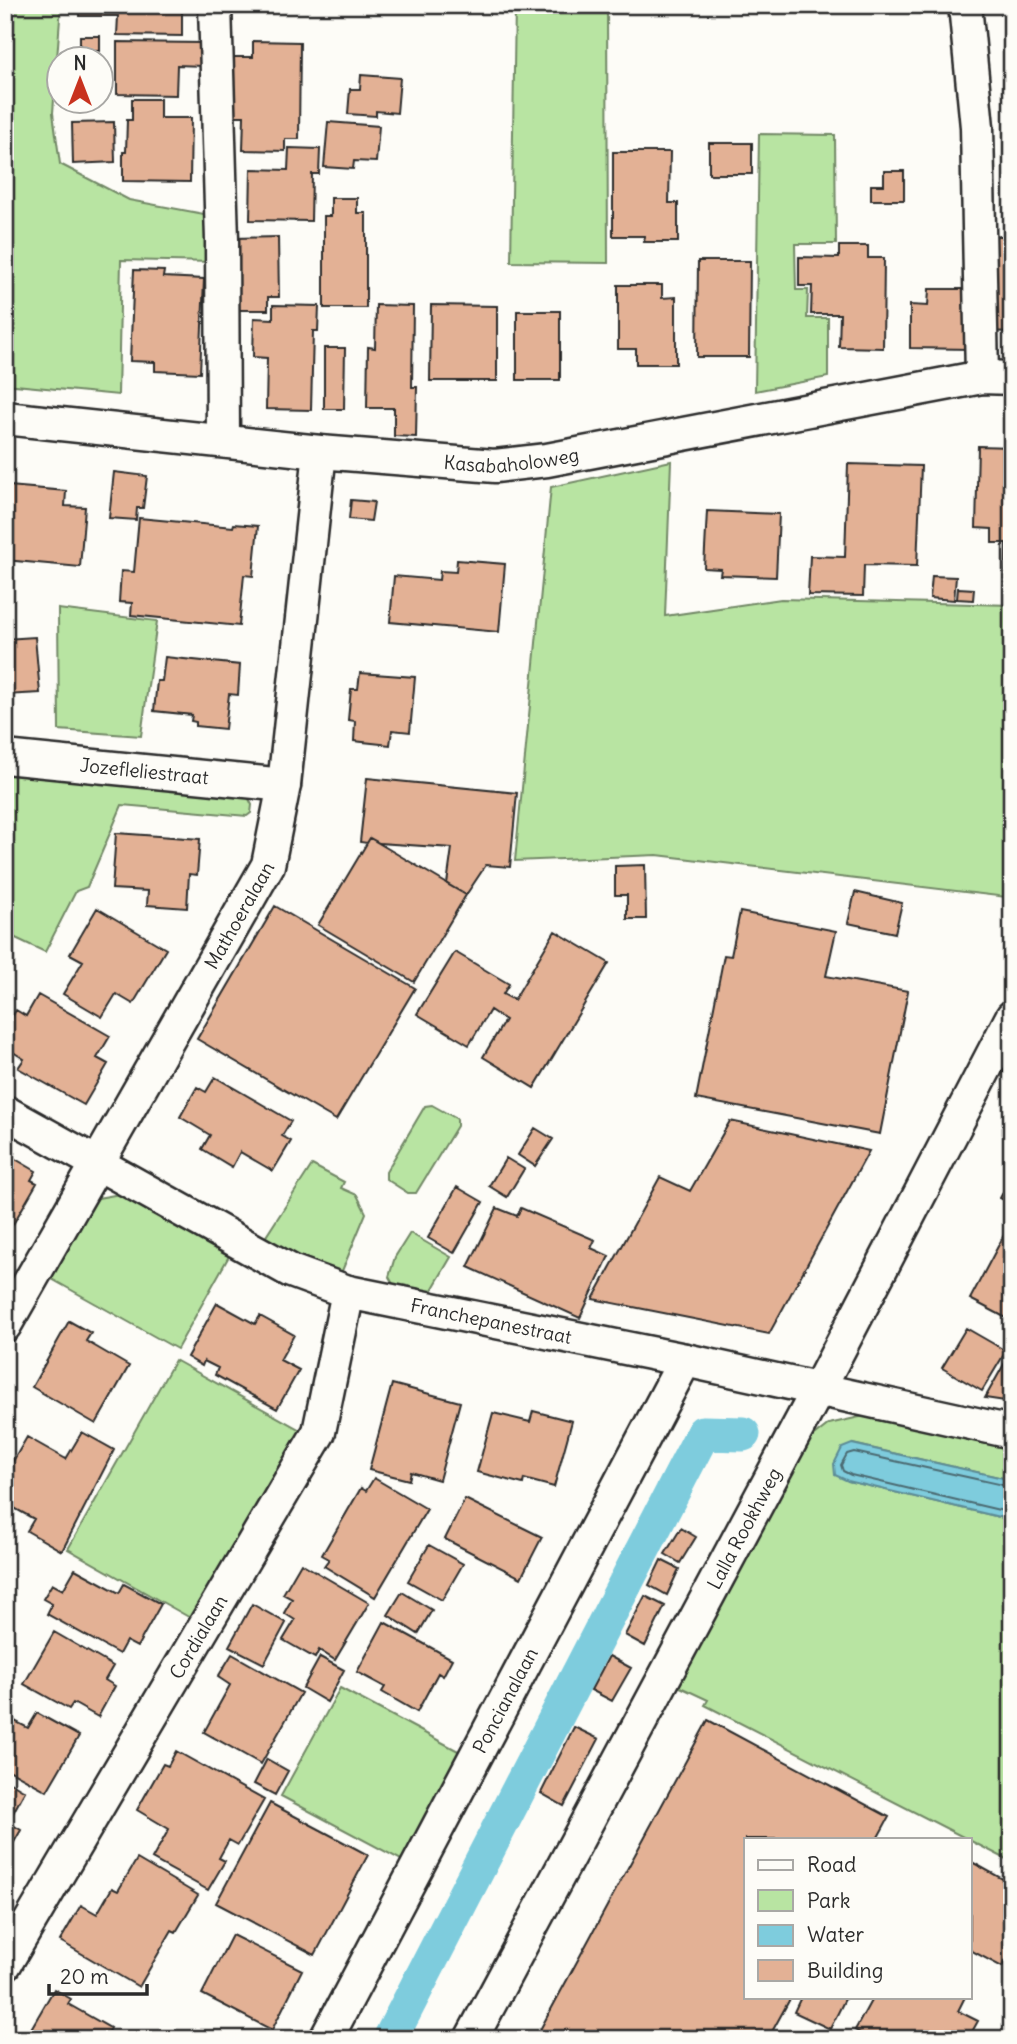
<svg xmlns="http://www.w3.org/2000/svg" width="1017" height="2044" font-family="Delius,sans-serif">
	<rect width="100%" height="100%" fill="#fdfcf7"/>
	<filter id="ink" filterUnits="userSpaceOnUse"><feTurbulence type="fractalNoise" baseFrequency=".0143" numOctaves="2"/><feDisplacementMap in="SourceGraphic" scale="14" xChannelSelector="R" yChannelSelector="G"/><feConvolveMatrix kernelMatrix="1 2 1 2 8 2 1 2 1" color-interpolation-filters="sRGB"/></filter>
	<g filter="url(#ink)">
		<!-- green -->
		<path fill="#b8e4a2" stroke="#728866" stroke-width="2" d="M5,5H61L53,113L60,164L129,200L215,216L214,262L121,260L118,395L5,384Z
			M515,5H607L608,263L511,262Z
			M759,134L835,135L836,244H795L796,290H808L807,318H828V377L755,391Z
			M671,461L665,616L781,599L1012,605V886L1006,897L657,855L515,861L551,487Z
			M58,609L157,621L141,736L59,730Z
			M5,770L247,795L252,805L251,813L247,816L122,805L87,887L76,891L45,952L5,933Z
			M432,1105L457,1119V1126L416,1193H408L386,1179V1172L425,1106Z
			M312,1165L344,1182L341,1188L357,1195L366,1213L342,1271L309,1269L263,1241Z
			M120,1194L131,1196L229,1256L177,1349L48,1277L98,1198Z
			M410,1233L451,1257L429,1295L393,1284L389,1277L395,1257Z
			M175,1360L302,1431L194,1620L68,1549Z
			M864,1416L890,1419L1012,1446V1480L853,1444L848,1481L1012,1520V1862L705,1705L708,1700L678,1686L806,1442L829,1424Z
			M340,1688L462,1753L403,1861L281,1796Z"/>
		<!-- water -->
		<path fill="#7eccdd" stroke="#5d8c96" stroke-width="2" d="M852,1444L1012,1480V1520L848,1481L835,1475L834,1464L842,1448Z"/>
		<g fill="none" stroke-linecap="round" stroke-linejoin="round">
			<!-- shore -->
			<path stroke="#4c6b72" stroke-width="2" d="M1012,1487L854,1452L847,1454L841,1465L843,1471L851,1475L1012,1513"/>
			<!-- canal -->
			<path stroke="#7eccdd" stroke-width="35" d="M390,2039L703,1433L743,1434"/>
		</g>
		<!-- building -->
		<path fill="#e3b195" stroke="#2b2b2b" stroke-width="2" d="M79,5H182V36L117,35L118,16H79Z
			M80,36H100V51L80,50Z
			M253,41L300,42L299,139H285V151L243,150L244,116H227L228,57H253Z
			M117,42L203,43V66L177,65L176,95L117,94Z
			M76,56L97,57L96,60H76Z
			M361,75L400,78L397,113L376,111V116L348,114L350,89H360Z
			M132,99H160V118H191L190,182L123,181V152H126L127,120H132Z
			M114,122L115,162L73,164L72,123Z
			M328,122L379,126L376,162L354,161L353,169L324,167Z
			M709,143H752V174H709Z
			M289,148L320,149L319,174H312L311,221L250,220L251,169L288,170Z
			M613,152H670L669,203H678V242H644L645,236H613Z
			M884,171H904V200H871V185H884Z
			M331,198H357V213H366V308H324V216H331Z
			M987,236H1012V332L986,331Z
			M278,237L279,297H268V310H235V238Z
			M839,246H868V258H884L883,348L839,347L840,314H811L812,286H799V257L839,258Z
			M698,261H750L749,357H697Z
			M134,270L164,271L163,277L204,279L200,373L155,371V362L130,361Z
			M618,285H662V298L676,297V364H636V349H618Z
			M929,289H971L970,349L910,348V305L928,306Z
			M273,305L319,306L318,331H313L311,410L266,409L267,358L253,357L254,318L273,319Z
			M376,305L413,306L412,387H417L416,437L394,436V408H367L368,347L375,348Z
			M431,305L497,306V381H430Z
			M517,311H560V380H517Z
			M324,348H345L344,409H324Z
			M978,446L1012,447V584H1005L1006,543H992V529L976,528Z
			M848,464L921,466L917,566L864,565L863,596L808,595L810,556L845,557Z
			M114,472L147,476L143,508H137L136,520L109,518Z
			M9,486L66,491L65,506L85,507L80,567L5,560V496H9Z
			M351,500L374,502L371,521L349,519Z
			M707,511L779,514L776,577L720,575L721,569L704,568Z
			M139,518L233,527L234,524L258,526L253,576L244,575L239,626L131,615L132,603L119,602L121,571L134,572Z
			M457,560L505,564L499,632L390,622L394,576L439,580L440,571L456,572Z
			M932,576L956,577L954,600L930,598Z
			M958,588L974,589L973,600L957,599Z
			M35,637L40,693L5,695V639Z
			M165,657L240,665L238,695L229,694L225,729L196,726V722L191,721L192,715L154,711L157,681H162Z
			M360,673L415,677L410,732L392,730L390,745L354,741L355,721L348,720L351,689H358Z
			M367,778L517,793L510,867L486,865L466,895L447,884L452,848L379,843L370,838L367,843L360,842Z
			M116,833L200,839L197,875L189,874L187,908L147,905L148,891L112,889Z
			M370,838L466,895L414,982L318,925Z
			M645,865L646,919H627V895H615V866Z
			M855,892L902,903L895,933L848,923Z
			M275,906L415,988L336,1120L197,1039Z
			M97,908L166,949L133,1004L116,994L102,1017L63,994L83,961L70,954Z
			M740,912L836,931L826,976L908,991L880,1134L696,1099L724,955L731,956Z
			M555,931L609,963L534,1088L483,1057L505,1020L490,1010L469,1045L417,1014L455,952L509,984L503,994L514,1000Z
			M38,995L110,1036L97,1058L108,1064L84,1105L18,1068L24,1059L5,1047V1028L16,1010L26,1016Z
			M215,1077L291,1121L282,1136L291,1141L273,1171L240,1152L232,1167L202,1149L210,1135L180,1117L197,1087L206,1092Z
			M730,1121L869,1151L769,1334L593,1299L660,1177L690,1191Z
			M535,1128L553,1139L535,1166L518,1155Z
			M5,1153L36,1171L31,1180L37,1183L5,1238Z
			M506,1158L524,1169L507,1197L489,1186Z
			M1012,1176V1204L1000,1198Z
			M457,1187L483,1202L454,1253L428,1238Z
			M497,1208L517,1216L521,1208L595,1240L591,1248L609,1256L580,1318L468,1267Z
			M1012,1220V1321L970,1299Z
			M217,1303L255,1324L260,1316L294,1335L280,1360L299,1370L277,1409L215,1375L218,1368L204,1361L202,1366L187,1357Z
			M69,1321L91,1333L86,1341L129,1366L96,1424L32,1387Z
			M966,1328L1006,1351L982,1391L942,1368Z
			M1011,1352L1012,1402L985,1398Z
			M392,1384L460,1402L439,1480L411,1472L409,1480L369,1470Z
			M533,1411L572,1421L554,1487L524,1479L523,1484L477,1472L493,1413L530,1422Z
			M82,1432L114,1450L62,1551L27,1531L34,1519L5,1503V1475L27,1437L66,1459Z
			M374,1478L427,1509L375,1597L324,1566L329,1559L322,1555L361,1488L366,1491Z
			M465,1499L542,1537L521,1578L445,1539Z
			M681,1528L696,1537L680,1563L665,1554Z
			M429,1545L463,1564L442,1600L408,1581Z
			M661,1560L679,1569L667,1595L649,1585Z
			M301,1563L369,1603L335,1660L319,1650L315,1658L283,1640L295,1620L284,1613L292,1599L283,1594Z
			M75,1569L119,1593L124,1584L161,1604L137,1647L126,1641L119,1654L47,1614L52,1604L43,1599L52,1584L63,1590Z
			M402,1592L432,1610L418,1634L388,1615Z
			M645,1596L665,1606L645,1646L625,1635Z
			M252,1604L286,1623L264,1664L229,1646Z
			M384,1622L452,1659L443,1676L438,1673L417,1712L382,1692L385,1687L357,1672Z
			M54,1632L113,1666L105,1680L115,1686L98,1717L73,1703L69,1709L24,1684Z
			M232,1654L301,1693L261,1764L204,1732L230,1685L218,1677Z
			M609,1656L631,1668L612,1701L591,1690Z
			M320,1657L344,1670L327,1702L303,1688Z
			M37,1713L79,1736L47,1791L5,1768V1716L28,1728Z
			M708,1720L889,1817L877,1839H746V1997H791L768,2039H535Z
			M574,1727L599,1739L564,1806L541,1793Z
			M176,1751L264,1800L238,1845L229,1840L219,1858L225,1861L208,1890L152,1859L169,1829L137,1810L163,1764L168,1766Z
			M267,1759L288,1771L275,1795L254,1784Z
			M5,1779L25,1791L8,1822L21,1830L6,1856Z
			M270,1803L368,1855L315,1955L216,1903Z
			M137,1859L198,1895L176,1932L172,1930L139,1987L60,1941L81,1905L97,1914L112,1888L118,1891Z
			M970,1861L1012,1884V1948L1002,1967L970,1950Z
			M232,1935L302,1970L272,2030L202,1994Z
			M54,1989L71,1999L68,2004L110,2028L104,2039H25Z
			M801,1997H846L830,2029L794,2012Z
			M873,1997H965L958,2011L978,2021L968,2039H871L855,2030Z"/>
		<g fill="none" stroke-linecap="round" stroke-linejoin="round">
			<!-- minor casing -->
			<g stroke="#2b2b2b" stroke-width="37">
				<g id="minor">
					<path d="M215,5L222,240L223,440"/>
					<path d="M965,5L977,127L982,377"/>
					<path id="s1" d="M5,418L320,452L495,466L547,460L982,377L1012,378"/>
					<path id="s2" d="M5,757L284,785"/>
					<path id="s3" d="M5,1112L291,1271L348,1292L685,1360L1012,1432"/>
					<path id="s4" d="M5,1325L268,865L284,785L320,452"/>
					<path id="s5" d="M5,1964L319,1432L348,1292"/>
					<path id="s6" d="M326,2039L685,1360"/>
					<path id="s7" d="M471,2039L819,1388L1012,1017"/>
				</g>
			</g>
			<!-- minor -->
			<use href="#minor" stroke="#fdfcf7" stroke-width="32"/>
		</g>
	</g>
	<g text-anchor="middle" stroke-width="6" stroke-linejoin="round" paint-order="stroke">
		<!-- street labels -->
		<g font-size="19" fill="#2b2b2b" stroke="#fdfcf7">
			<text dy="7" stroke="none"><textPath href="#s1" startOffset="509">Kasabaholoweg</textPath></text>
			<text dy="7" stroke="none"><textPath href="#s2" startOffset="140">Jozefleliestraat</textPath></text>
			<text dy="7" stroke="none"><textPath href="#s4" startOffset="472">Mathoeralaan</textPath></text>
			<text dy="7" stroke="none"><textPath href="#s3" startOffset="534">Franchepanestraat</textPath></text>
			<text dy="7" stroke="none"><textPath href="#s7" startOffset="579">Lalla Rookhweg</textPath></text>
			<text dy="7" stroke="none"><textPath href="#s5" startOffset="380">Cordialaan</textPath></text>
			<text dy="7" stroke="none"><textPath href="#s6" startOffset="383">Poncianalaan</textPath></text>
		</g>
	</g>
	<!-- margin -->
	<rect width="1017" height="2044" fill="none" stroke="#fdfcf7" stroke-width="28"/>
	<rect x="14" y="14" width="989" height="2016" fill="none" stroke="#2b2b2b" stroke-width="2.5" filter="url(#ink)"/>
	<!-- legend -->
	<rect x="744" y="1838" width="228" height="161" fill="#fdfcf7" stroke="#a9a8a5" stroke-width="2"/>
	<rect x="758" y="1860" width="35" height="10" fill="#fdfcf7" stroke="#a9a8a5" stroke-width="2"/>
	<text x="807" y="1872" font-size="21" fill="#2b2b2b">Road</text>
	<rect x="758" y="1890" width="35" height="21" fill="#b8e4a2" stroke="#a9a8a5" stroke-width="2"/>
	<text x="807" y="1908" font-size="21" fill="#2b2b2b">Park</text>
	<rect x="758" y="1925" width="35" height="21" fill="#7eccdd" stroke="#a9a8a5" stroke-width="2"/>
	<text x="807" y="1942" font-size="21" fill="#2b2b2b">Water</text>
	<rect x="758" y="1960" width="35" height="21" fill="#e3b195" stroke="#a9a8a5" stroke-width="2"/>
	<text x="807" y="1978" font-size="21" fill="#2b2b2b">Building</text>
	<!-- north arrow -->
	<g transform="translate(80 80)"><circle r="33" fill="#fdfcf7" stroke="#a9a8a5" stroke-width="2"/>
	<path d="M0-5L12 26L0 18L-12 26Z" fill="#c8321e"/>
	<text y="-10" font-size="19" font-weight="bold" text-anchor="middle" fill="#2b2b2b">N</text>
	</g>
	<!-- scale -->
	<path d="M49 1984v10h98v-10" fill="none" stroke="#2b2b2b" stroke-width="3.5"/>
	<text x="60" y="1984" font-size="21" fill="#2b2b2b" stroke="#fdfcf7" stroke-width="5" paint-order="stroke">20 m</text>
</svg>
